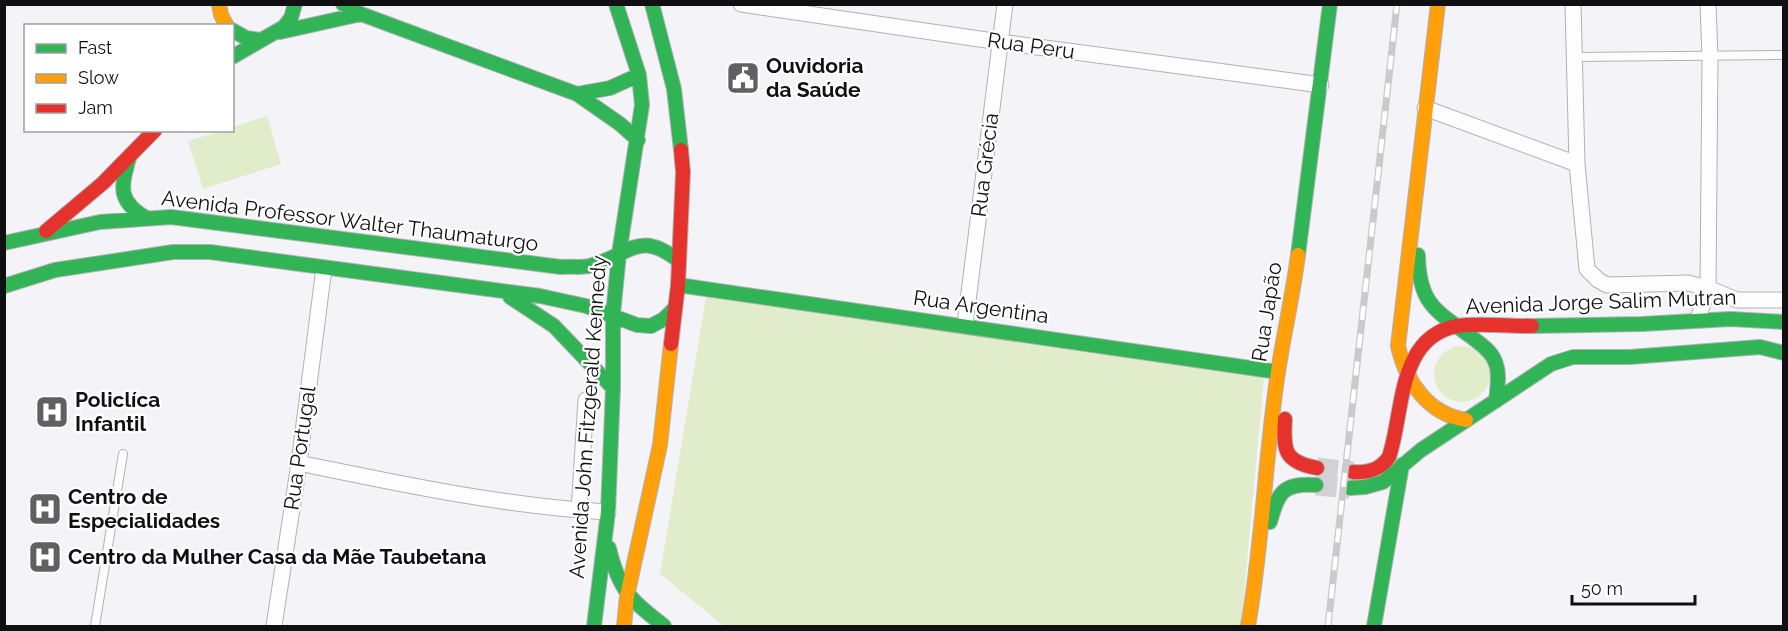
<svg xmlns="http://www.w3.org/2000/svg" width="1788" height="631" font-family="Raleway,sans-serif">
	<rect width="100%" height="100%" fill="#f4f4f8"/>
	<!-- green -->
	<path fill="#e1edca" d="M267,116L281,164L203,189L188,141L222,131L232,130L233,127Z
		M706,297L1264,377L1241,626H724L660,574Z
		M1434 374a28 28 0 1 1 56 0a28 28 0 1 1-56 0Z"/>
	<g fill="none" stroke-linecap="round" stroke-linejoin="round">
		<!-- secondary-tunnel -->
		<path stroke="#d2d2d6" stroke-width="21" stroke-dasharray="21 10" stroke-linecap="butt" d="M1317,468L1353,472
			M1316,485L1350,488"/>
		<!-- lane casing -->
		<g stroke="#b0b1b4" stroke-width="10">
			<path id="lane" d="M1575,57L1784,55
				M95,626L123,454"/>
		</g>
		<!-- street casing -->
		<g stroke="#b0b1b4" stroke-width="17">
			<path id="street" d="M741,4L1000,42L1321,85
				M1573,4L1577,164L1587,269L1598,280L1607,285L1688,283L1708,288L1737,300H1784
				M1425,108L1577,164
				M1698,319L1708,288L1710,57L1708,4
				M965,325L1005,4
				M299,463C401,484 503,506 608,512
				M579,511L586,400
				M274,626L299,463L324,268"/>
		</g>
		<!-- fast casing -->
		<g stroke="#b0b1b4" stroke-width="16">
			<path id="fast" d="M343,4L361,14L577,94L620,124L638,140
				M652,4L674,89L681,150
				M232,30L246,38L260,40
				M280,32L361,14
				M232,57L284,27L291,18L295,4
				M577,94L610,88L639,75
				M129,158C121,187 117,201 146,218
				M4,243L100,222L171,217L561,267C570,266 580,268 589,266C630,256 638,228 679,261
				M1298,255L1330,4
				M1418,255C1419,309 1440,312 1478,342C1486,348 1493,354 1496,364C1500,375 1497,389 1496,401
				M678,285L1278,372
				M4,286L55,270L173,252H210L540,296L586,306L637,325L651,326L664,319L675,308
				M510,297L554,326L613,388
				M1532,326L1642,324L1730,319L1784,322
				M1350,488L1365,487L1383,482L1421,450L1551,364L1573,357H1630L1760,347L1784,353
				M1270,522C1278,492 1283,483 1316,485
				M609,548C619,591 631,600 664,626
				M594,626L608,512L613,388V314L619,254L642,105L639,75L616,4
				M1374,626L1402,465"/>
		</g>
		<!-- slow casing -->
		<g stroke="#b0b1b4" stroke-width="16">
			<path id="slow" d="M219,4L221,15L227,26
				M1438,4L1398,346C1406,382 1428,414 1466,420
				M624,626L627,596L660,445L671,344
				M1248,626C1263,542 1265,456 1278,372C1284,333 1293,294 1298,255"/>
		</g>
		<!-- jam casing -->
		<g stroke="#b0b1b4" stroke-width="16">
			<path id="jam" d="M46,231L103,183L155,130
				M671,344L678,285L683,172L681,150
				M1285,419C1283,450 1284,462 1317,468
				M1353,472C1368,473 1380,470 1389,457C1404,412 1397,337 1457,326C1477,323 1511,326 1532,326"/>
		</g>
		<!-- lane -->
		<use href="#lane" stroke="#fdfdfe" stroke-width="8"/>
		<!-- street -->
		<use href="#street" stroke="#fdfdfe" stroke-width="15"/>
		<!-- fast -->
		<use href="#fast" stroke="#30b455" stroke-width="14"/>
		<!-- slow -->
		<use href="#slow" stroke="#ff9f0a" stroke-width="14"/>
		<!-- jam -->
		<use href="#jam" stroke="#e5322d" stroke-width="14"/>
		<!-- rail casing -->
		<g stroke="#cacaca" stroke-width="7">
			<path id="rail" d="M1328,626L1397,4"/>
		</g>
		<!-- rail -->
		<use href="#rail" stroke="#fff" stroke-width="4.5" stroke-dasharray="14" stroke-linecap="butt"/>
	</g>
	<!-- icons -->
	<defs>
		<g id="civic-square" transform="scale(1.725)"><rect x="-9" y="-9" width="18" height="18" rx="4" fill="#606063" stroke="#fff"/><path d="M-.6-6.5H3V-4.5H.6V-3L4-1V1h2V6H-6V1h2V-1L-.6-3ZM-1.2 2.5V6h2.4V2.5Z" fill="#fff"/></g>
		<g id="hospital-square" transform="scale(1.725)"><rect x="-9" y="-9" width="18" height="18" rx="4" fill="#606063" stroke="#fff"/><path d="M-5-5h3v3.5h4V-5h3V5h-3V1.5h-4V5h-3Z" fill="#fff"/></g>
	</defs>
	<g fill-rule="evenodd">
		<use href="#civic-square" x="743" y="78"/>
		<use href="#hospital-square" x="52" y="412"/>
		<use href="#hospital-square" x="45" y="509"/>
		<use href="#hospital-square" x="45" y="557"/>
	</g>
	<g text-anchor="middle" stroke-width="4.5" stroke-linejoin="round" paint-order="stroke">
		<!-- street labels -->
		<g font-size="21" fill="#101013" stroke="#fff">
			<text transform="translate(1031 46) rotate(8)" y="7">Rua Peru</text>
			<text transform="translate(985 165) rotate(-83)" y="7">Rua Grécia</text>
			<text transform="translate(350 221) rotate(7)" y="7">Avenida Professor Walter Thaumaturgo</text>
			<text transform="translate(1601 302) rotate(-2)" y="7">Avenida Jorge Salim Mutran</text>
			<text transform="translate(981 307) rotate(8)" y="7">Rua Argentina</text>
			<text transform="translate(1267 312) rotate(-81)" y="7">Rua Japão</text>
			<text transform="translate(588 417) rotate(-86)" y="7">Avenida John Fitzgerald Kennedy</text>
			<text transform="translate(300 448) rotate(-82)" y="7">Rua Portugal</text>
		</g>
		<!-- poi labels -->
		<g font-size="21" font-weight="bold" fill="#101013" stroke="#fff" text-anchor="start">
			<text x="766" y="73">Ouvidoria<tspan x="766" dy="24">da Saúde</tspan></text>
			<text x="75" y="407">Policlíca<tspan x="75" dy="24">Infantil</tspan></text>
			<text x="68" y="504">Centro de<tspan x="68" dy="24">Especialidades</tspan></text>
			<text x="68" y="564">Centro da Mulher Casa da Mãe Taubetana</text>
		</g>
	</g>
	<!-- border -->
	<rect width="1788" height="631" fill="none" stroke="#101013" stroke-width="12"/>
	<!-- legend -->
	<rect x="24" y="24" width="210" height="108" fill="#ffffff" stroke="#9f9fa1" stroke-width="1.5"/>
	<rect x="36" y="44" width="30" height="9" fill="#30b455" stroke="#9f9fa1" stroke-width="1.5"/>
	<text x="78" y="54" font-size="18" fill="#101013">Fast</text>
	<rect x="36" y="74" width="30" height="9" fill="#ff9f0a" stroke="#9f9fa1" stroke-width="1.5"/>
	<text x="78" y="84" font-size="18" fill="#101013">Slow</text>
	<rect x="36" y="104" width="30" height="9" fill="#e5322d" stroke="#9f9fa1" stroke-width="1.5"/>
	<text x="78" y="114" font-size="18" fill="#101013">Jam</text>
	<!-- scale -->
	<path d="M1572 595v9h123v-9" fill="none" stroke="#101013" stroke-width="3"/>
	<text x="1581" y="595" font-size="18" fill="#101013" stroke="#ffffff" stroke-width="4.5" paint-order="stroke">50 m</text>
</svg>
